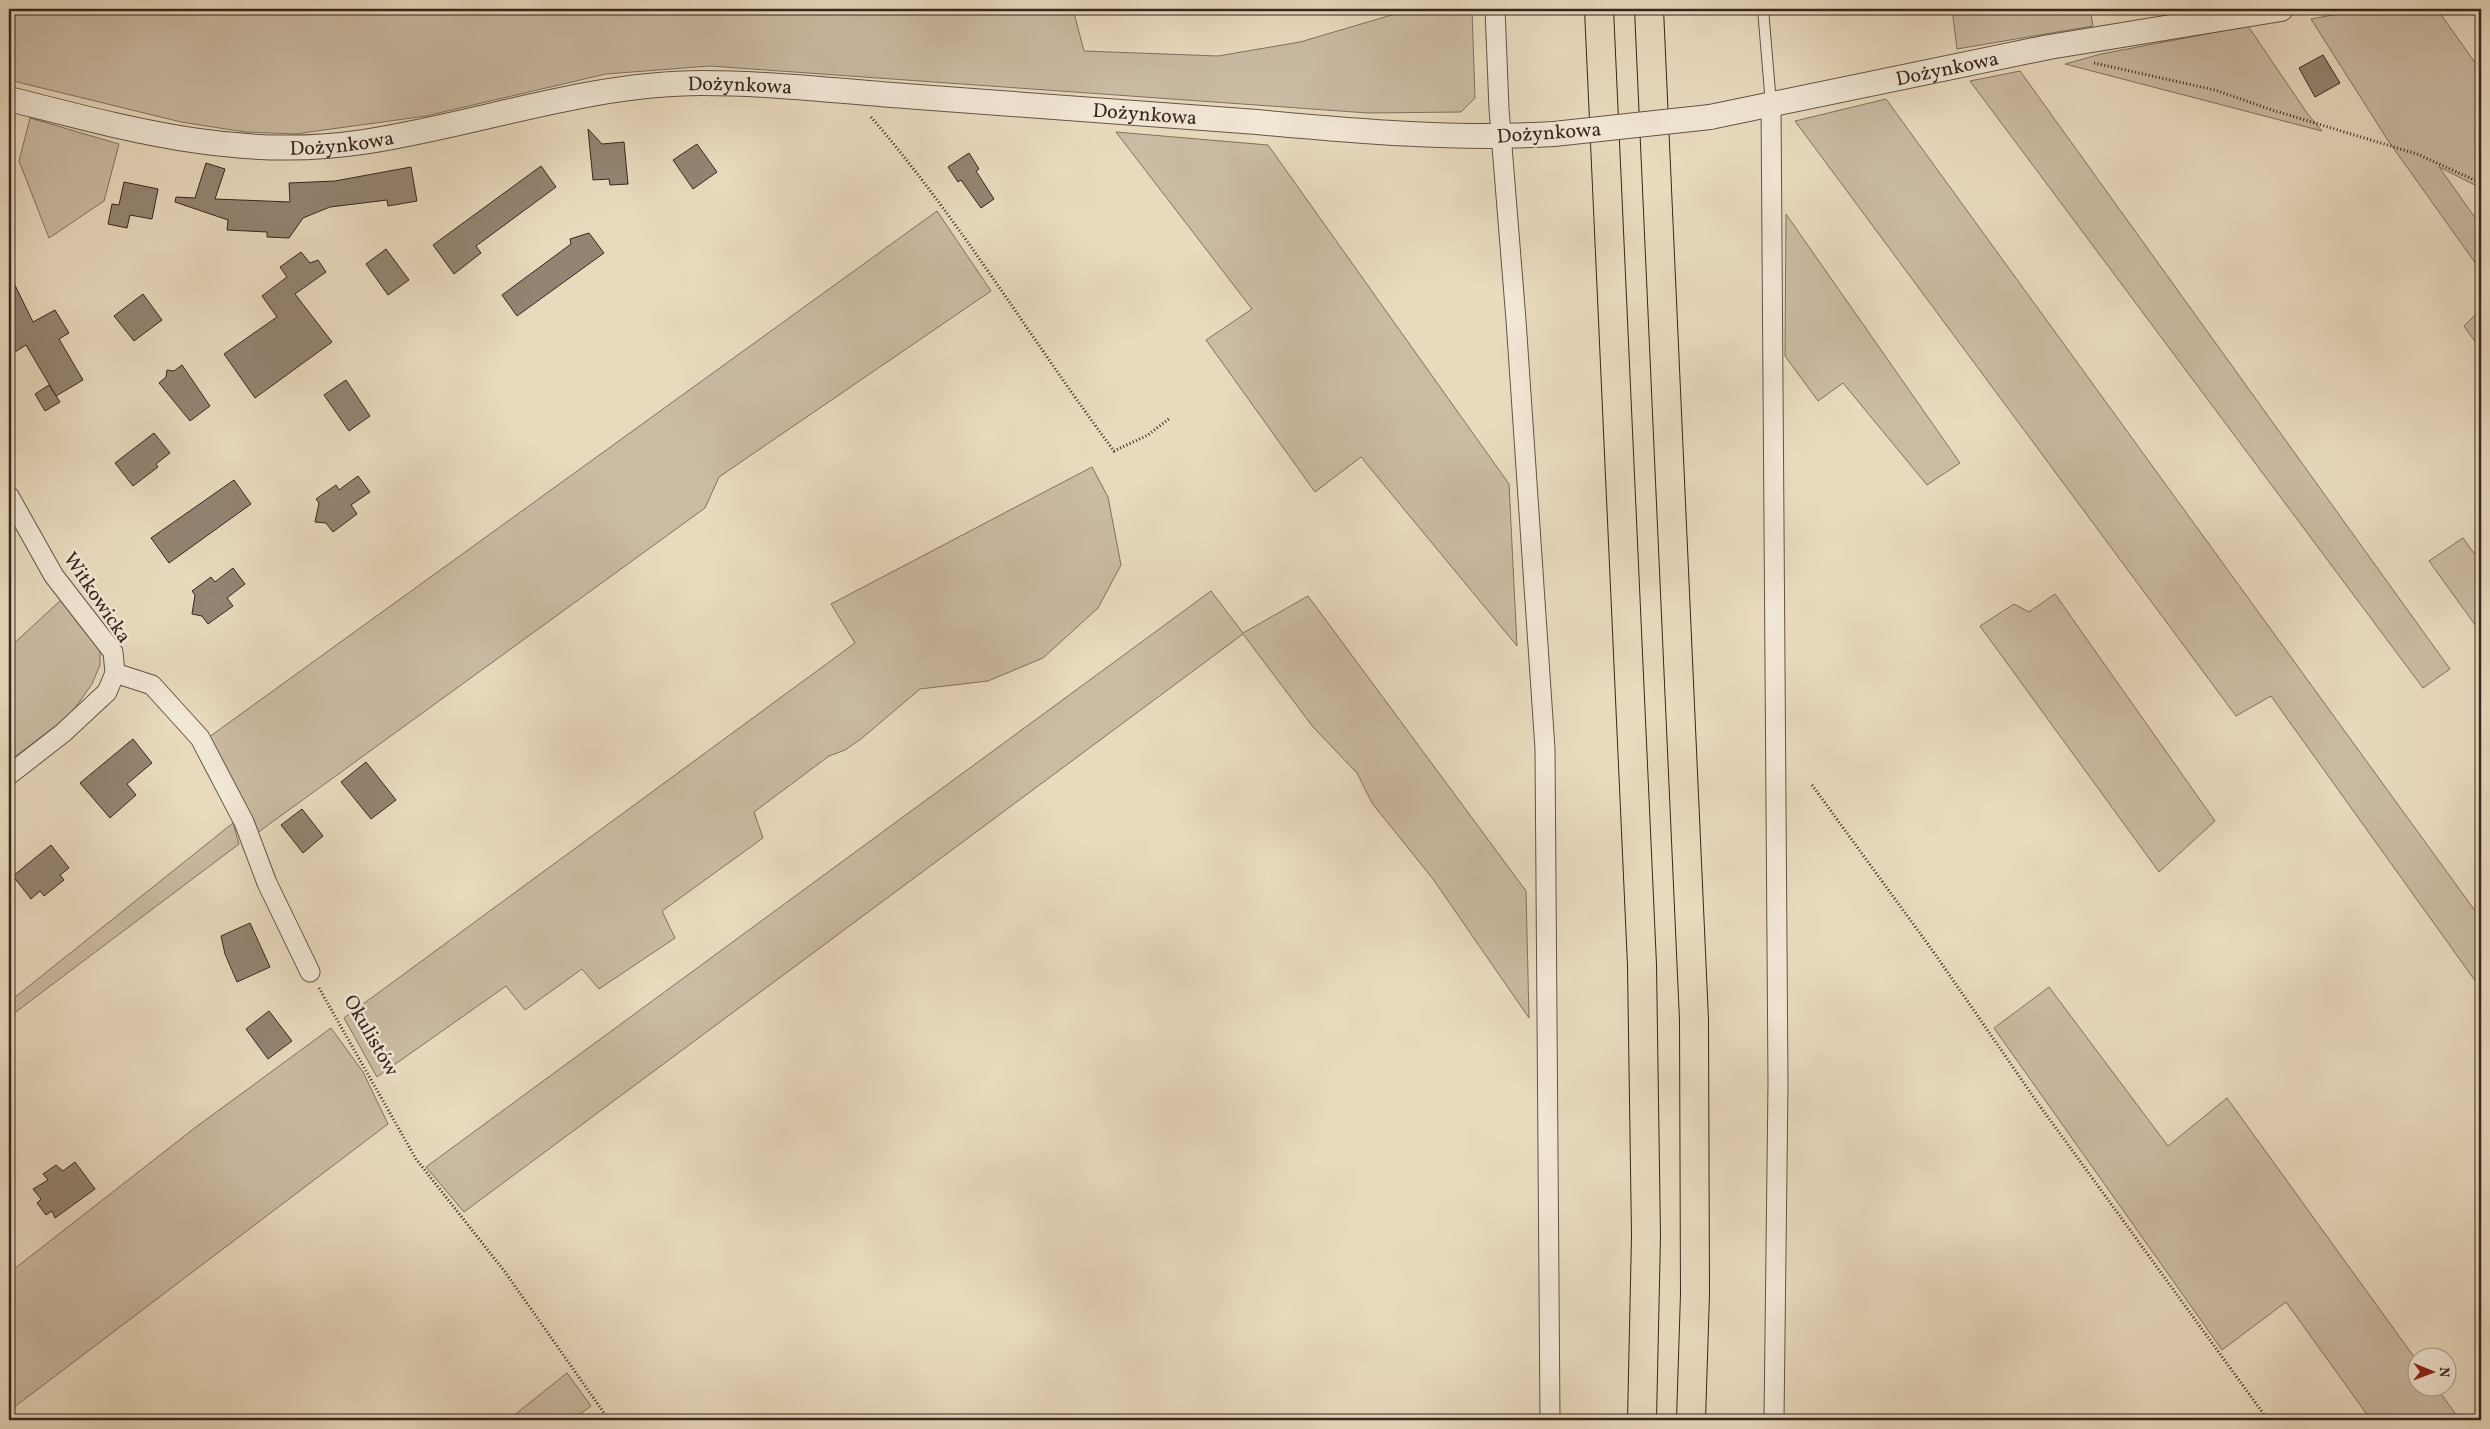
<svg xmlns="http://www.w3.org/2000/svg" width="2490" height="1429" font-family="Vollkorn,serif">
	<rect width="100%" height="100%" fill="#e9dabe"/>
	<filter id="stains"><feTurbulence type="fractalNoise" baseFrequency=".004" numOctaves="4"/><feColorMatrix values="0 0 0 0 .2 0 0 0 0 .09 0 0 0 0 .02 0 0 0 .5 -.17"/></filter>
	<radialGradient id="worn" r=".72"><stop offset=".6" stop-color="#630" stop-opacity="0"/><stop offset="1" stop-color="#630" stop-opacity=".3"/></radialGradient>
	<!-- green -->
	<path fill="#cbbba3" stroke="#817061" d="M9,9H1073L1084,51L1218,56L1300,42L1412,9H1472L1475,98L1461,112L1368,113L710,66L606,74L426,116L295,134L245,132L181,122L9,80Z
		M1952,9H2090L2093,26L1957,49Z
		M2365,9H2437L2481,71V188L2439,167L2481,226V271L2387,139L2311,19Z
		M2248,26L2307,113L2322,131L2065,64L2101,54Z
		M2020,71L2450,669L2423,688L1970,81Z
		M1886,99L2481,919V989L2271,696L2236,716L1795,121Z
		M30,118L119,144L104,201L49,238L19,161Z
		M1116,132L1268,145L1509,484L1517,646L1361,457L1315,492L1206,340L1252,309Z
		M937,211L991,291L719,477L705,508L253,836L205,740Z
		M1786,214L1960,463L1927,485L1843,383L1818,401L1785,356Z
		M2481,309V350L2464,326Z
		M1092,467L1108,497L1121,565L1098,608L1043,658L988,681L920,689L861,739L845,750L829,756L754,812L763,838L662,911L675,938L599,989L582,969L525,1010L506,986L377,1077L344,1018L855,643L831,604Z
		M2463,538L2481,563V633L2429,561Z
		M1211,591L1243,633L1308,596L1526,891L1529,1018L1433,879L1372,803L1357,773L1313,727L1243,634L464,1212L426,1167Z
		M2055,594L2215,821L2159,872L1980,626L2014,604L2029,612Z
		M62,599L100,651V665L92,684L70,715L9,761V648Z
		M233,823L239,844L9,1017V1002Z
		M2049,987L2168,1146L2227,1098L2417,1361L2418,1386L2436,1387L2460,1420H2371L2286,1302L2222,1350L1994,1028Z
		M331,1028L363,1072L388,1124L9,1411V1273L196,1127Z
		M567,1373L591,1406L572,1420H508Z"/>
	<!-- building -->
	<path fill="#948472" stroke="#37261f" d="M2323,55L2340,83L2315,97L2299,68Z
		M588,129L602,144L624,142L628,184L610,185L609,179L593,180Z
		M697,144L717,172L693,189L673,160Z
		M969,153L979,169L976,171L994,199L981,208L961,180L958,182L948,167Z
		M206,163L225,169L215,199L290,202L289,183L335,181L411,167L417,201L388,206L387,200L330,207L303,218L289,238L267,237V232L227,230L228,220L175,202L176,197L195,198Z
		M541,166L556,187L476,246L481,253L454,274L433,245Z
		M124,182L158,189L152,219L130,215L127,228L108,224L112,204L119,205Z
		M589,233L604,253L517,316L502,295L571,244L570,239Z
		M386,249L409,280L388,295L366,264Z
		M301,252L310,263L318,260L326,272L295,294L332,342L255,398L224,354L277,317L262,296L287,277L280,267Z
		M9,273L33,322L55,310L69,333L59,339L83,380L56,396L26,345L15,352L9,339Z
		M143,294L162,320L134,341L114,316Z
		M182,365L210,406L190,421L159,383L166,377L167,370L174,371Z
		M346,380L370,416L349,431L324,395Z
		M49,385L60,402L45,411L35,394Z
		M154,433L170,453L156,464L158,467L133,486L115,463Z
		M358,476L370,492L351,505L357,514L333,532L326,523L315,522L319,503L316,499L336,485L339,490Z
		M234,480L251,504L169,563L151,538Z
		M233,568L245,584L227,598L233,606L208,624L202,616L192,614L195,595L192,591L211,577L215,582Z
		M133,739L152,763L127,784L136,795L110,818L80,783Z
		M366,762L396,800L371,819L341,782Z
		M302,809L323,836L303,853L281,825Z
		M51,845L69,868L60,875L64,880L44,896L40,891L31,899L13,876Z
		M250,923L270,967L237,982L225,954L221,936Z
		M269,1011L292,1041L268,1059L246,1029Z
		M75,1162L95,1189L55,1218L52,1211L46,1215L37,1203L41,1199L33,1189L48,1180L43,1174L56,1165L63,1171Z"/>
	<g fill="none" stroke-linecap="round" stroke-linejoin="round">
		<!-- service casing -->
		<g stroke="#645347" stroke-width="12">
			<path id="service" d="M1763,9L1771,104"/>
		</g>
		<!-- minor casing -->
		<g stroke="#645347" stroke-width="21">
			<path id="minor" d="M1495,9L1499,109L1516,320L1545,749L1550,1420
				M1771,105L1778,1084L1774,1420
				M9,496L54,576L113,652L115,673L107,692L63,733L9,775
				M115,673L152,685L200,738L244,822L267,883L310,972"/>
		</g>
		<!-- tertiary casing -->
		<g stroke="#645347" stroke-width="26">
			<g id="tertiary">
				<path id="s1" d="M9,99C128,129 239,161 363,142C476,125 587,83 702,83C770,83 838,91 905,96C1023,104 1140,113 1257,122C1355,131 1455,140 1554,134"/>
				<path id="s2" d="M1710,117L2049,47L2281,9"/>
			</g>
		</g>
		<!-- motorway casing -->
		<g stroke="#37261f" stroke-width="30">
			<path id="motorway" d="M1599,9L1642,965L1646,1236L1642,1420
				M1649,9L1694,1020L1695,1294L1691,1420"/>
		</g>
		<!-- path -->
		<path stroke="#37261f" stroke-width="3" stroke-dasharray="1 2.5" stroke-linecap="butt" d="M2094,63L2215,90L2272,110L2417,154L2481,183
			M871,117C960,220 1032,341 1114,451L1148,435L1170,418
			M1812,785L1935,954L2037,1102L2268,1420
			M319,988L416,1159L505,1272L609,1420"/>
		<!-- service -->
		<use href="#service" stroke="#f1e7d5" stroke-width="10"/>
		<!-- minor -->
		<use href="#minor" stroke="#f1e7d5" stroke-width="19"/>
		<!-- tertiary -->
		<use href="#tertiary" stroke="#f1e7d5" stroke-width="24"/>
		<!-- motorway -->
		<use href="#motorway" stroke="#e9dabe" stroke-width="28"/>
		<!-- tertiary-bridge casing -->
		<g stroke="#645347" stroke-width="26" stroke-linecap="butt">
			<path id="tertiary-bridge" d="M1554,134L1710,117"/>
		</g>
		<!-- tertiary-bridge -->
		<use href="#tertiary-bridge" stroke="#f1e7d5" stroke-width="24"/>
	</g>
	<g text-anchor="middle" stroke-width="5" stroke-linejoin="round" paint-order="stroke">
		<!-- street labels -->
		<g font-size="20" fill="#37261f" stroke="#f1e7d5">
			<text dy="7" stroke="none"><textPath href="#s2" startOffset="242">Dożynkowa</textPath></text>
			<text dy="7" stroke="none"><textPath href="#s1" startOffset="742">Dożynkowa</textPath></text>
			<text dy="7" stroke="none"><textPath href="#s1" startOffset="1148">Dożynkowa</textPath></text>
			<text transform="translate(1549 132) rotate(-4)" y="7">Dożynkowa</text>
			<text dy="7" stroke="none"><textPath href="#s1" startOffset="338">Dożynkowa</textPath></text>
			<text transform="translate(98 597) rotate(56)" y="7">Witkowicka</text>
			<text transform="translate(372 1035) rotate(60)" y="7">Okulistów</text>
		</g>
	</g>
	<!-- margin -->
	<rect width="2490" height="1429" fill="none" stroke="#e9dabe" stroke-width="30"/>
	<rect x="10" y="10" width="2470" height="1409" fill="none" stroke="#37261f" stroke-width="2.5"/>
	<rect x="15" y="15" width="2460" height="1399" fill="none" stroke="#37261f"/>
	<!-- north arrow -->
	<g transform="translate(2432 1372) rotate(91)"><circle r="24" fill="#f1e7d5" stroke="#a79a8c"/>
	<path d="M0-4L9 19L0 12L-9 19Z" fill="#8f2418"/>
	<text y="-8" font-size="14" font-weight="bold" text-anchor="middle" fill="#37261f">N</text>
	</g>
	<rect width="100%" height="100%" filter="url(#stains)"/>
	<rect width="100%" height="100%" fill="url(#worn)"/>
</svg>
